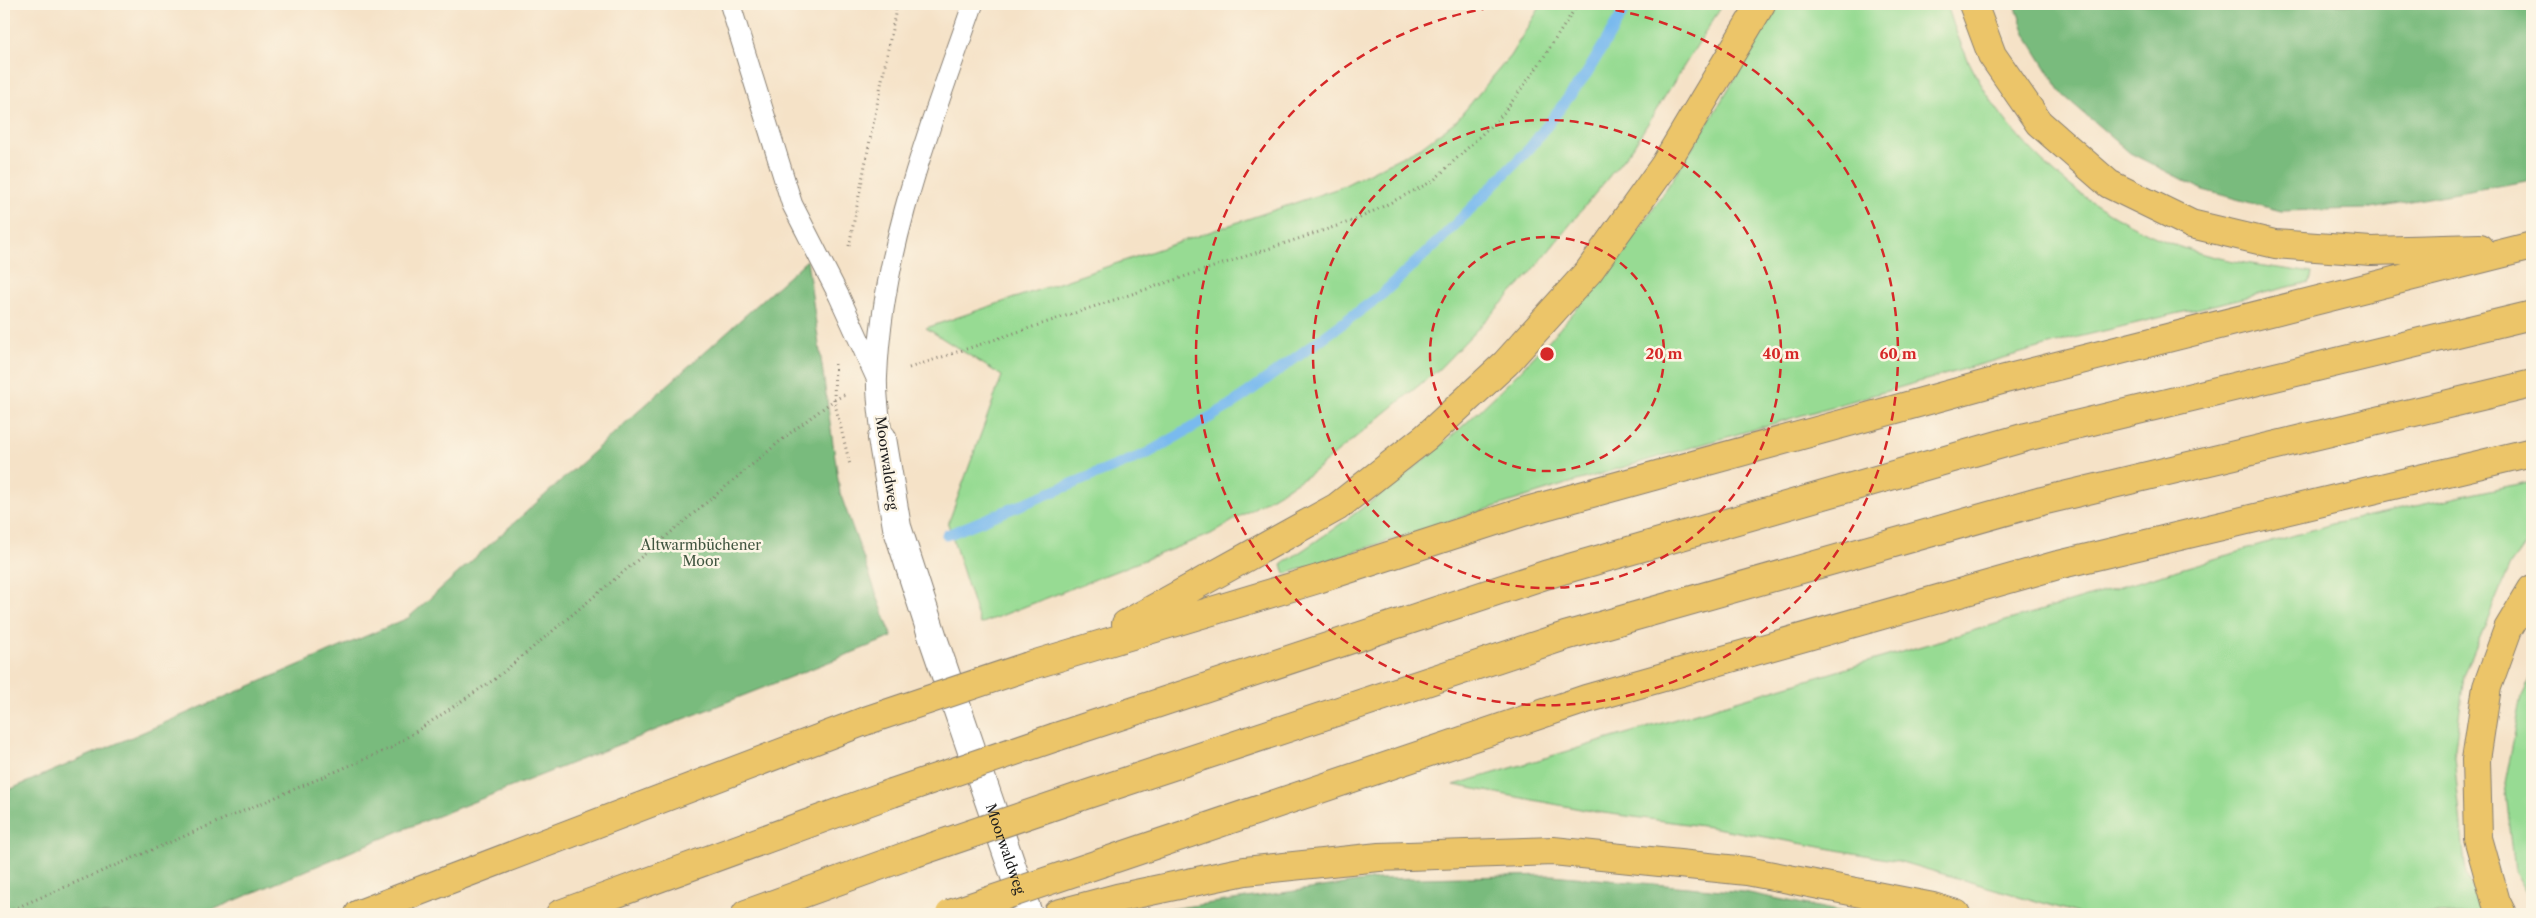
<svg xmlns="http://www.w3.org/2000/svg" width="2536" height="918" font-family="'Libre Caslon Text',serif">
	<rect width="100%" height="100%" fill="#fcf5e5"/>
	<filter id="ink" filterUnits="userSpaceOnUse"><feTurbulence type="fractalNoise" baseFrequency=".02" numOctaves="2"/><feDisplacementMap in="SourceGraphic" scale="10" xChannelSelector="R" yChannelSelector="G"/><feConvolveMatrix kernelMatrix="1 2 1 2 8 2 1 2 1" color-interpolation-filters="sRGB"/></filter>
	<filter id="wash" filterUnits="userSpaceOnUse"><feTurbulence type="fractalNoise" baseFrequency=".0096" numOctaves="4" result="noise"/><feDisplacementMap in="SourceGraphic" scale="20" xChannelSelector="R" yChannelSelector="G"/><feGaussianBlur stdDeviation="1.12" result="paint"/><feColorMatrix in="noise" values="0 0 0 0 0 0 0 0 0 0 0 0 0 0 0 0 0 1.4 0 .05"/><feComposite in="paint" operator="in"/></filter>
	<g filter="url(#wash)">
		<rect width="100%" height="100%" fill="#f5e2c7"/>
		<!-- green -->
		<path fill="#97db93" stroke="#5a7c58" d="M1542,4H1723L1633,147L1529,275L1440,368L1312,473L1211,534L980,624L948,524L1002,376L926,328L1339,188L1421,147L1457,120L1510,56Z
			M1780,4H1947C1979,118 2068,205 2178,246C2220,262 2268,266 2312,273L2310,282L2074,338L1813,412L1563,485L1285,574L1282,564C1409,481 1520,385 1613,264C1676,182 1726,91 1780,4Z
			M2532,481V535L2510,565L2464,676L2454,757L2466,875L2485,914H2081L1898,861L1710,827L1596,812L1454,785L2332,524Z
			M2532,675V901L2515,872L2505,784L2522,696Z"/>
		<!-- forest -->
		<path fill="#79bb7d" stroke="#4a6c4c" d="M2015,4H2532V180L2365,209L2281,211L2203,190L2130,153L2063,95L2025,34Z
			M807,260L840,493L892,637L402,830L203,914H4V792L408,618Z
			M1552,875L1744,892L1852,914H1136L1378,879Z"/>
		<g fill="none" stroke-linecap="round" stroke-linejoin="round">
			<!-- stream -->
			<path stroke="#79baee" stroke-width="11" d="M947,535L1148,453L1231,405L1380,296L1441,239L1530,148L1587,73L1628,4"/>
		</g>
	</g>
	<g filter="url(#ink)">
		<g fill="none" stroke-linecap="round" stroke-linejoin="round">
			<!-- service casing -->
			<g stroke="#887f72" stroke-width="22">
				<path id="service" d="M730,4L792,204L839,296L876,377
					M882,438C880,418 876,397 877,377C882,247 931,125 973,4"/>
			</g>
			<!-- minor casing -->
			<g stroke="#887f72" stroke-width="30">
				<g id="minor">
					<path id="s1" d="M882,438L897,527L933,638L1028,914"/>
				</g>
			</g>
			<!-- motorway casing -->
			<g stroke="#887f72" stroke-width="30">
				<path id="motorway" d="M1973,4L1992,55L2039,123L2109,184L2191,224L2275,244L2371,251L2480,248
					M1126,624L1337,507L1426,437L1506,363L1589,271L1664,166L1761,4
					M1029,666L1318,579L1523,512L2005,379L2532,246
					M1056,737L1545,575L2026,437L2532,315
					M1079,797L1565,636L2042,501L2532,384
					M1104,862L1586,699L2058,565L2532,452
					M359,914L865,721
					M560,914L892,793
					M746,914L915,853
					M1057,914L1117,898L1245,871L1379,857L1553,851L1747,871L1933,907L1956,914
					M2502,914L2496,902L2478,838L2476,760L2487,687L2508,629L2532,589"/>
			</g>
			<!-- path -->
			<path stroke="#887f72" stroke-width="3" stroke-dasharray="1 4" stroke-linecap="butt" d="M849,246L897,4
				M835,364L834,400L850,465
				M909,368L1358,219L1433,181L1502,115L1538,66L1578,4
				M4,913L391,748L495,679L790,433L834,400L846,394"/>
			<!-- service -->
			<use href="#service" stroke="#fff" stroke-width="20"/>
			<!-- minor -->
			<use href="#minor" stroke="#fff" stroke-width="28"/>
			<!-- motorway -->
			<use href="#motorway" stroke="#ecc569" stroke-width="28"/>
			<!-- motorway-bridge casing -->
			<g stroke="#887f72" stroke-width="30" stroke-linecap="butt">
				<path id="motorway-bridge" d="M865,721L1029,666
					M892,793L1056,737
					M915,853L1079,797
					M950,914L1104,862"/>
			</g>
			<!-- motorway-bridge -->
			<use href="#motorway-bridge" stroke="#ecc569" stroke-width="28"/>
		</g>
	</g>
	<!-- distance rings -->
	<g fill="none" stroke="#d62828" stroke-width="2.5" stroke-dasharray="9 6">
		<circle cx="1547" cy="354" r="117"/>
		<circle cx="1547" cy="354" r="234"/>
		<path d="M1571 4A351 351 0 1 1 1523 4"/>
	</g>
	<g text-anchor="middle" stroke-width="5" stroke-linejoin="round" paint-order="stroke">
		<!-- street labels -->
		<g font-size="14" fill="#1c1c1c" stroke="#fcf5e5">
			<text transform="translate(887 463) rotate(82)" y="5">Moorwaldweg</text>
			<text dy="5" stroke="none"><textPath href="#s1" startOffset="430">Moorwaldweg</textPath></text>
		</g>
		<!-- park labels -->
		<g font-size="14" fill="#415540" stroke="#fcf5e5">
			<text x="701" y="550">Altwarmbüchener<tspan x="701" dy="16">Moor</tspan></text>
		</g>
	</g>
	<circle cx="1547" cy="354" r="8" fill="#d62828" stroke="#fcf5e5" stroke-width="2.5"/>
	<g font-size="15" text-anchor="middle" font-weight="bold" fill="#d62828" stroke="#fcf5e5" stroke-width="5" stroke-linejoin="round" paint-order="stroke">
		<text x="1664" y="359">20 m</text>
		<text x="1781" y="359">40 m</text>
		<text x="1898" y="359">60 m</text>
	</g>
	<!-- margin -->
	<rect width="2536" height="918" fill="none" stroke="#fcf5e5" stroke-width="20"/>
</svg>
